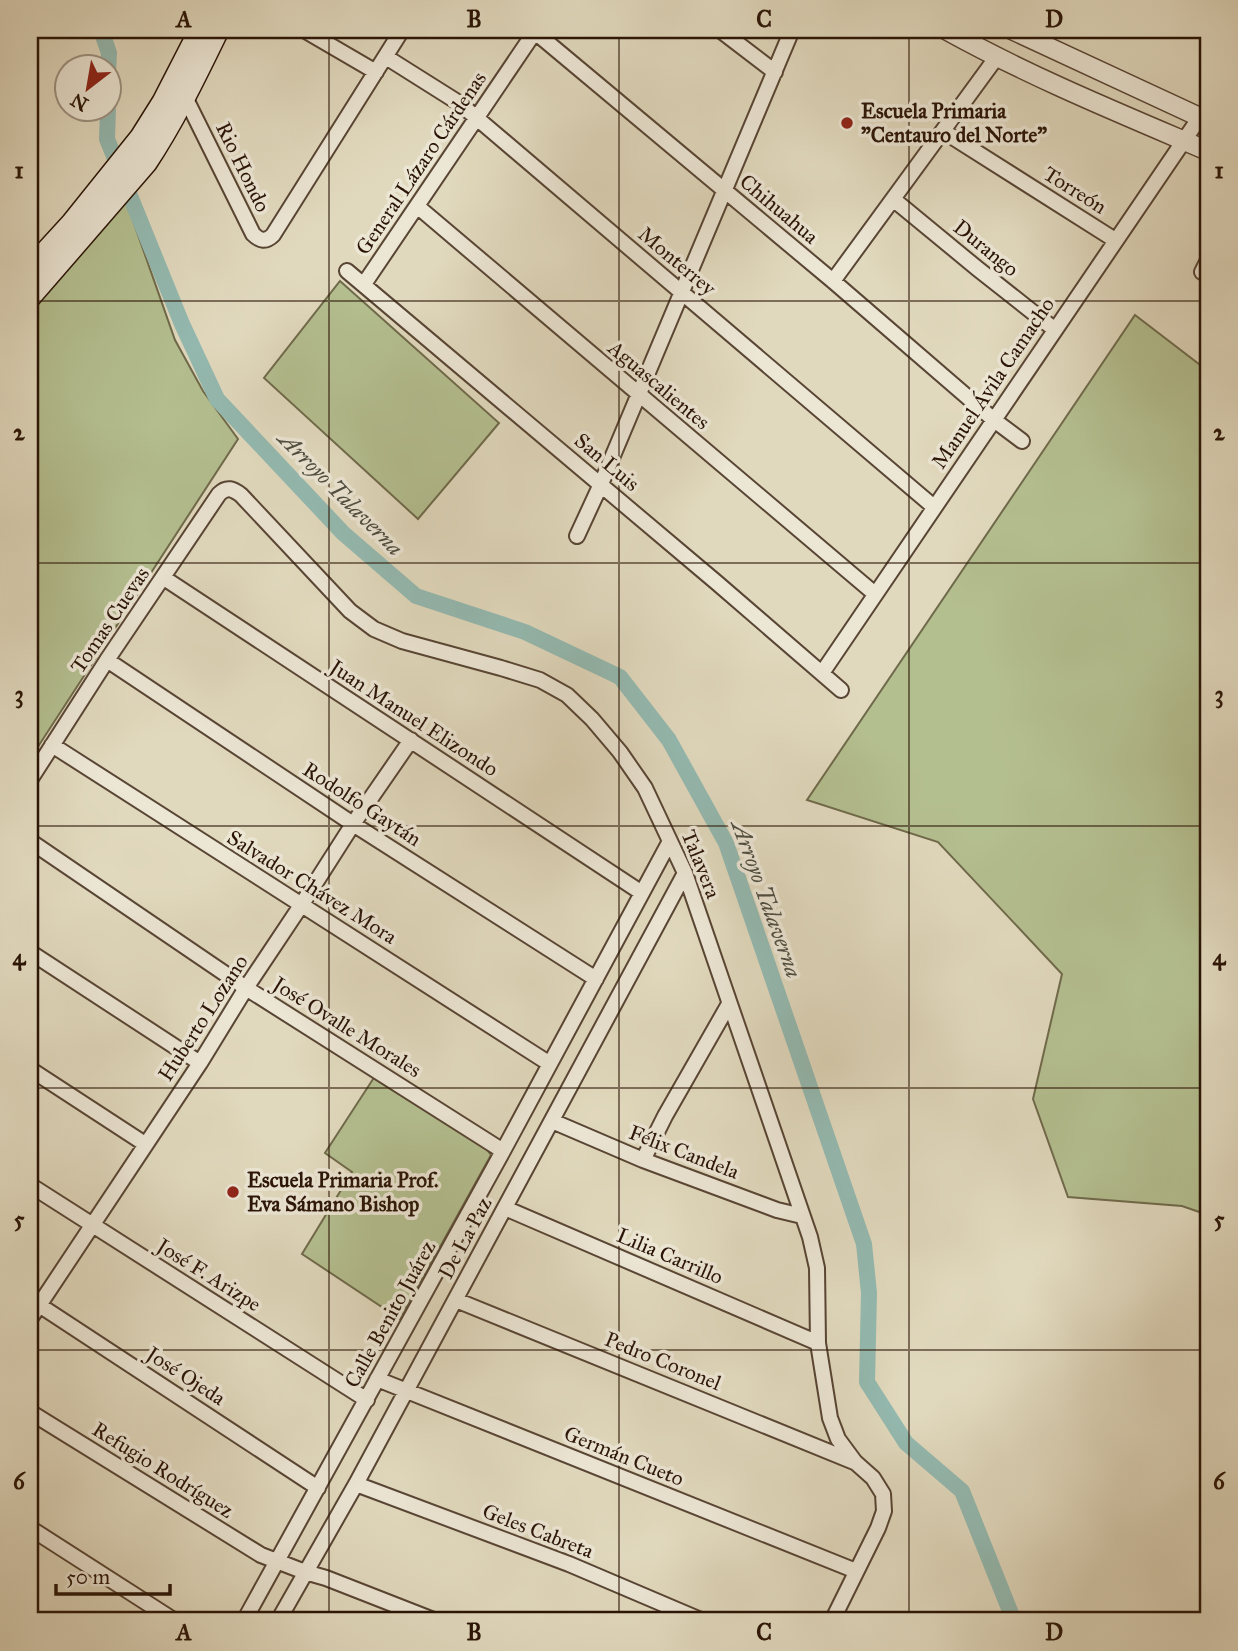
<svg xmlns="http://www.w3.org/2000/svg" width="1238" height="1651" font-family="'IM FELL Great Primer',serif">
	<rect width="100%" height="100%" fill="#e1d9be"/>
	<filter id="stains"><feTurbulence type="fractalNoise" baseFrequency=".00286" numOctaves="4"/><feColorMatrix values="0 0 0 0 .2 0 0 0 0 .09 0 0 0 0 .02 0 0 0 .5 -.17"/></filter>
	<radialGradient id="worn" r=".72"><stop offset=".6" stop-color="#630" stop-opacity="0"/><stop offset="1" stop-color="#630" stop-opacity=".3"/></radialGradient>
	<!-- green -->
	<path fill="#b4bf90" stroke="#6f6a4b" stroke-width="2" d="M125,198L175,340L203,391L238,439L30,759V312Z
		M340,281L499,423L418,519L264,378Z
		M1135,315L1208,371V1215L1182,1206L1068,1197L1033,1099L1062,974L938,842L807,800Z
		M375,1076L482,1143L491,1155L400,1319L302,1254L352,1172L325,1153Z"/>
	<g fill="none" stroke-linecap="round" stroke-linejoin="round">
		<!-- canal -->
		<path stroke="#94bab1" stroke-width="16" d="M101,30L109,53L108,72
			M108,108L107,139L182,324L217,399L343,533L416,596L525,632L620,677L669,740L726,843L864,1244L869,1293L867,1382L906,1443L962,1491L1014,1621"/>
		<!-- minor casing -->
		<g stroke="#584534" stroke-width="18">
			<path id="minor" d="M304,30L376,72
				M720,30L775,72
				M535,32L833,281L994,420L1022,441
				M386,57L459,103L934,507
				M185,97L253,234C260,241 266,242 273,235L402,30
				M943,131L1115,240
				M893,199L978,269L1054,329
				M417,206L875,594
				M347,271L716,582L841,690
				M1202,272L1208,260
				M833,281L996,58
				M364,284L536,30
				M577,536L601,484L792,30
				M164,578L642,893
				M107,660L353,824L596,979
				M822,673L1200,117
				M52,745L550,1064
				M30,780L107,660L219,494C227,486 233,489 241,495L350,611L374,629L402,641L501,668L540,680L567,695L592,719L620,752L645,788L685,873L810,1237L817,1268L818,1343L830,1418L838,1439L855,1462L873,1478L883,1494L884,1511L878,1528L832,1621
				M30,841L246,988L503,1151
				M30,952L200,1063
				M30,1069L145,1144
				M552,1121L643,1160L777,1210L802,1216
				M643,1160L665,1116L729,1004
				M30,1185L367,1400
				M505,1208L818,1343
				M30,1299L318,1488
				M456,1300L854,1462
				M30,1319L200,1063L246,988L302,904L353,824L411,740
				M377,1379L856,1571
				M30,1412L261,1555L305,1572L326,1578L436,1621
				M356,1484L569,1564L703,1621
				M30,1528L175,1621
				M244,1621L503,1151L670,841
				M278,1621L356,1484L685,873"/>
		</g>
		<!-- tertiary casing -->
		<g stroke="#584534" stroke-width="21">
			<path id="tertiary" d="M946,30C1031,77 1119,113 1208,151
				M1012,30L1208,121"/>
		</g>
		<!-- secondary casing -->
		<g stroke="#2a1406" stroke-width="24">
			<path id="secondary" d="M30,269L72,223L141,137L163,102L200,30
				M30,297L146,163C174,121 196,75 218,30"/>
		</g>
		<!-- minor -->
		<use href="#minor" stroke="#ece6d5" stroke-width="14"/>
		<!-- tertiary -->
		<use href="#tertiary" stroke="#ece6d5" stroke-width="18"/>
		<!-- secondary -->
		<use href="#secondary" stroke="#ece6d5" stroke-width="21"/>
	</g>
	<!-- grid -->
	<path fill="none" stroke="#2a1406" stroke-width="2" stroke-opacity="0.55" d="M329,30V1621M619,30V1621M909,30V1621M30,301H1208M30,563H1208M30,826H1208M30,1088H1208M30,1350H1208"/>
	<!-- markers -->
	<g fill="#8f2418" stroke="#ece6d5" stroke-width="2.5">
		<circle cx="847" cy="123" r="7"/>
		<circle cx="233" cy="1192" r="7"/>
	</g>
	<g text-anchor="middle" stroke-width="7" stroke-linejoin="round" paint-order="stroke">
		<!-- poi labels -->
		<g font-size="21" font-weight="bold" fill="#2a1406" stroke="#ece6d5" text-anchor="start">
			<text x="861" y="118">Escuela Primaria<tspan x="861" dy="24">"Centauro del Norte"</tspan></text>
			<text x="247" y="1187">Escuela Primaria Prof.<tspan x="247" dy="24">Eva Sámano Bishop</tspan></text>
		</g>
		<!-- street labels -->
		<g font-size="21" fill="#2a1406" stroke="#ece6d5">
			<text transform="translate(421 163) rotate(-56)" y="7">General Lázaro Cárdenas</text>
			<text transform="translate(243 167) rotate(64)" y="7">Rio Hondo</text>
			<text transform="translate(1075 190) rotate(32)" y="7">Torreón</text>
			<text transform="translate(779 209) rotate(40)" y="7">Chihuahua</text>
			<text transform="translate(986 248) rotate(39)" y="7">Durango</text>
			<text transform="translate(677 261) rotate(40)" y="7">Monterrey</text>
			<text transform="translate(993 383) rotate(-56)" y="7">Manuel Ávila Camacho</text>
			<text transform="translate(659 385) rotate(40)" y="7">Aguascalientes</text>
			<text transform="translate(607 462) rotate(40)" y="7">San Luis</text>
			<text transform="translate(110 620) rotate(-56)" y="7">Tomas Cuevas</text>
			<text transform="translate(414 718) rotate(33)" y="7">Juan Manuel Elizondo</text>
			<text transform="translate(362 804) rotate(33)" y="7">Rodolfo Gaytán</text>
			<text transform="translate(701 864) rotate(68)" y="7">Talavera</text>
			<text transform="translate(312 887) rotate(32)" y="7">Salvador Chávez Mora</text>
			<text transform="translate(203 1018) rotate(-57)" y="7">Huberto Lozano</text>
			<text transform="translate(347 1027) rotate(32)" y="7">José Ovalle Morales</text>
			<text transform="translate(684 1152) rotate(21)" y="7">Félix Candela</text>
			<text transform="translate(465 1238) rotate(-62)" y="7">De La Paz</text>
			<text transform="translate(670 1256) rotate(23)" y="7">Lilia Carrillo</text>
			<text transform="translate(209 1275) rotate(32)" y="7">José F. Arizpe</text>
			<text transform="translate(390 1314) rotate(-61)" y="7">Calle Benito Juárez</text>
			<text transform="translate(663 1361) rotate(22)" y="7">Pedro Coronel</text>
			<text transform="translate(186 1376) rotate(33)" y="7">José Ojeda</text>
			<text transform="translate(624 1456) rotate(22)" y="7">Germán Cueto</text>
			<text transform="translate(163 1470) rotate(32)" y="7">Refugio Rodríguez</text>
			<text transform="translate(538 1531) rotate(21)" y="7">Geles Cabreta</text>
		</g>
		<!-- water labels -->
		<g font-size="23" font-style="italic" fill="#4f4e42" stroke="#ece6d5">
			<text transform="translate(341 493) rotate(45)" y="8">Arroyo Talaverna</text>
			<text transform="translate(767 899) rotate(70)" y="8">Arroyo Talaverna</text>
		</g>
	</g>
	<!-- margin -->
	<rect width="1238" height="1651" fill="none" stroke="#e1d9be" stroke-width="77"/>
	<!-- north arrow -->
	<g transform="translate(88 88) rotate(211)"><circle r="33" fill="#ece6d5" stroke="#9e9282" stroke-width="2"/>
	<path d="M0-5L12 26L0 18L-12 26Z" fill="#8f2418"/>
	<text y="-10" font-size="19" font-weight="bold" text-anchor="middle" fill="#2a1406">N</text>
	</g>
	<!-- scale -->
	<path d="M56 1584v10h114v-10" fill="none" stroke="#2a1406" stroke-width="3.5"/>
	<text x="66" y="1584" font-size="21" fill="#2a1406" stroke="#ece6d5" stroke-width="5" paint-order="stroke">50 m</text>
	<rect x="38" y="38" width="1162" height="1574" fill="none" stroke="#2a1406" stroke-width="2.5"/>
	<g font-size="23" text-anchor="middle" font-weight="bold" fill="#2a1406">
		<text x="184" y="27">A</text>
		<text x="474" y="27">B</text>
		<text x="764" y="27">C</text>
		<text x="1054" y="27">D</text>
		<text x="19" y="178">1</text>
		<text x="1219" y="178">1</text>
		<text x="19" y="440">2</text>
		<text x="1219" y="440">2</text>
		<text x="19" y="702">3</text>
		<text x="1219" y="702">3</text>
		<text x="19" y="965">4</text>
		<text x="1219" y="965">4</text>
		<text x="19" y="1227">5</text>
		<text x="1219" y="1227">5</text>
		<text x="19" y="1489">6</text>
		<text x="1219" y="1489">6</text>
		<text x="184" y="1640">A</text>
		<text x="474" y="1640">B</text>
		<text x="764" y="1640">C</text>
		<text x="1054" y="1640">D</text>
	</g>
	<rect width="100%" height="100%" filter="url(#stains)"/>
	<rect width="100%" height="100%" fill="url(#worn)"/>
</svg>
